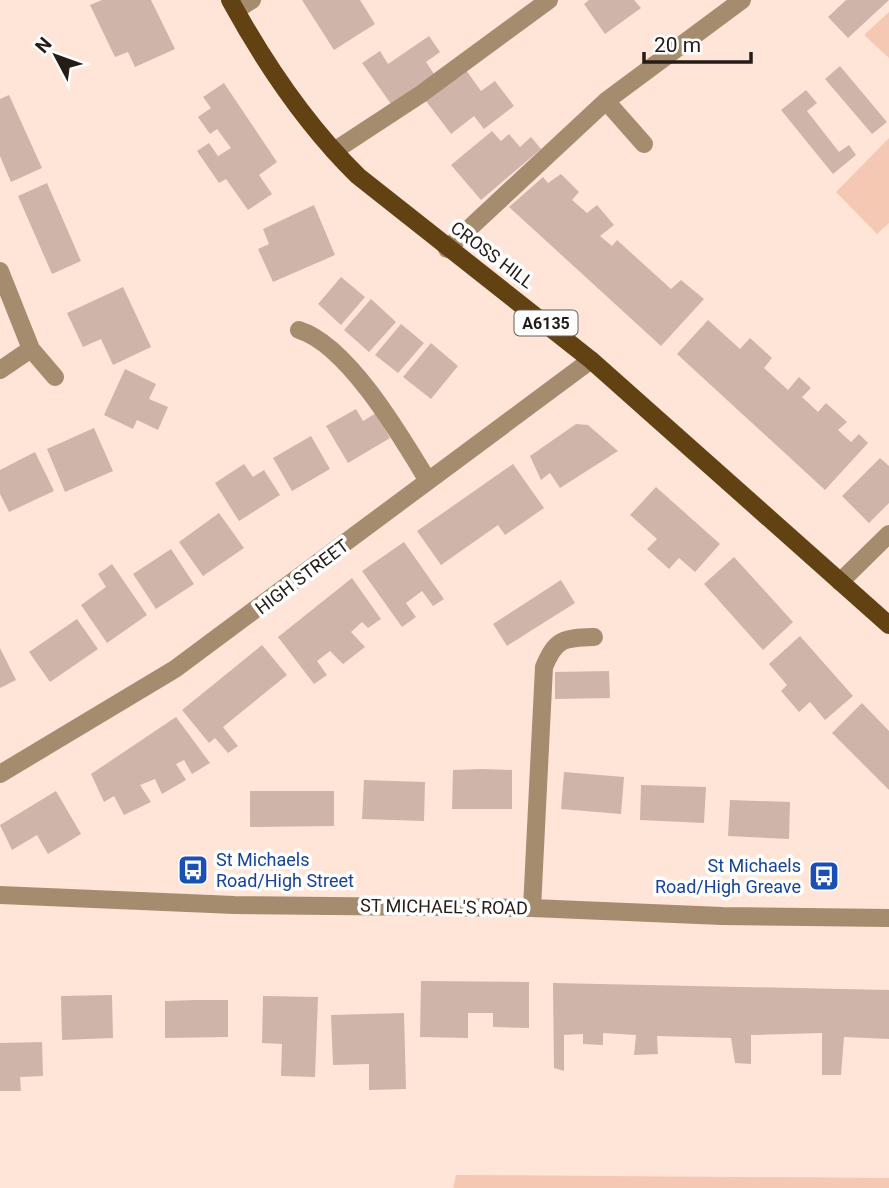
<svg xmlns="http://www.w3.org/2000/svg" width="889" height="1188" font-family="Roboto,sans-serif">
	<rect width="100%" height="100%" fill="#ffe4d8"/>
	<!-- green -->
	<path fill="#f5c8b3" d="M889,12V58L864,35Z
		M889,138V223L877,234L836,192Z
		M456,1175L889,1178V1188H453Z"/>
	<!-- building -->
	<path fill="#cfb5a9" d="M102,0H151L175,49L135,67L128,52L115,57L90,5Z
		M302,0H360L375,24L334,50Z
		M589,0H634L641,8L605,34L584,4Z
		M846,0H889L848,38L828,17Z
		M429,36L440,52L426,62L434,74L391,104L362,63L380,51L388,64Z
		M840,66L887,122L872,134L825,79Z
		M466,70L481,91L495,81L514,106L484,129L474,116L451,134L426,101Z
		M224,83L277,162L259,175L272,194L248,210L226,179L219,183L197,151L209,143L218,156L231,148L217,129L210,134L198,117L211,108L203,97Z
		M806,90L817,103L807,111L839,152L849,145L856,155L833,174L781,110Z
		M9,95L42,168L11,182L0,156V99Z
		M492,131L501,141L509,134L520,147L531,137L541,149L481,200L451,165Z
		M561,174L579,192L572,200L587,213L597,205L614,225L600,236L612,246L617,240L671,289L681,280L704,299L661,346L509,207L543,177L548,183Z
		M47,183L81,261L52,274L18,196Z
		M314,205L335,255L273,282L258,249L269,244L263,229Z
		M341,277L365,297L341,325L318,304Z
		M123,287L151,347L113,365L101,339L83,347L67,313Z
		M371,299L396,322L369,352L344,330Z
		M708,320L740,349L750,338L772,358L764,368L788,390L799,377L811,388L802,397L818,412L826,403L847,422L838,430L851,442L859,434L868,443L825,490L677,354Z
		M401,324L424,343L398,373L375,355Z
		M431,343L458,366L431,399L403,377Z
		M125,369L156,384L149,399L168,407L158,430L137,420L133,429L104,415Z
		M356,409L363,421L376,413L390,438L348,463L326,426Z
		M576,424L588,425L618,451L560,488L550,473L541,480L530,456Z
		M94,428L113,471L65,492L47,449Z
		M311,436L330,469L292,491L273,458Z
		M35,452L54,491L9,512L0,494V470Z
		M880,458L889,466V503L869,523L842,496Z
		M244,464L253,477L264,470L280,495L239,521L215,483Z
		M513,464L544,508L505,535L498,525L441,565L417,531Z
		M656,487L720,544L695,572L679,558L669,569L647,549L657,539L630,515Z
		M219,513L244,548L203,576L179,542Z
		M404,542L444,599L433,606L422,591L406,603L416,617L402,627L362,571Z
		M171,549L194,584L156,609L133,574Z
		M734,557L793,622L763,650L704,584Z
		M112,564L147,615L107,643L81,605L106,587L98,574Z
		M352,578L381,619L368,628L362,622L351,632L365,647L343,664L330,651L317,661L327,675L314,684L278,637Z
		M561,580L575,603L507,646L493,624Z
		M77,619L98,649L50,682L29,652Z
		M800,636L853,696L825,720L810,702L799,712L781,691L787,685L769,664Z
		M262,645L287,675L223,727L238,746L228,753L215,738L209,743L182,710Z
		M0,648L16,680L0,688Z
		M609,671L610,698L555,699V672Z
		M862,703L889,731V790L832,733Z
		M176,717L210,763L192,774L184,760L176,764L186,780L162,794L155,779L140,785L151,802L124,815L114,796L104,802L91,774Z
		M482,769L512,770V809H452L453,770Z
		M564,772L624,777L621,814L561,809Z
		M364,780L425,782L424,821L362,819Z
		M641,785L706,787L704,823L640,820Z
		M56,791L81,834L48,854L37,835L12,850L0,825Z
		M250,791H334V826L250,827Z
		M730,800L790,802L789,839L728,836Z
		M421,981L529,982V1028L493,1027V1013H468V1038L420,1037Z
		M553,983L889,990V1039L844,1037L841,1075H822V1033L751,1035V1064L735,1063L731,1038L657,1036L658,1054L634,1055L636,1035L603,1033V1045L583,1044V1034L564,1035V1071L554,1068Z
		M112,995L113,1038L62,1040L61,996Z
		M263,996L318,997L315,1077L281,1076L282,1044L262,1043Z
		M196,1000H228V1037L165,1038V1001Z
		M404,1013L406,1089L369,1090V1064L333,1065L331,1015Z
		M42,1042L43,1076L20,1077L21,1091H0V1043Z"/>
	<g fill="none" stroke-linecap="round" stroke-linejoin="round">
		<!-- minor -->
		<path stroke="#a58c6f" stroke-width="18" d="M236,10L252,0
			M606,101L644,144
			M334,151L421,94L549,0
			M447,249L606,101L742,0
			M0,271L31,349L55,377
			M299,330C348,345 402,438 428,481
			M0,370L31,349
			M840,582L889,534
			M0,774L175,669L591,360
			M0,895L234,905L532,908L722,916L889,918
			M532,908L544,667C556,638 564,638 594,637"/>
		<!-- major -->
		<path stroke="#624112" stroke-width="18" d="M230,0C265,64 306,125 358,176L591,360L889,625"/>
	</g>
	<!-- icons -->
	<defs>
		<g id="bus-square" transform="scale(1.575)"><rect x="-9" y="-9" width="18" height="18" rx="4" fill="#1a4fb4" stroke="#fff"/><path d="M-5-6H5V4H4V6H2V4H-2V6H-4V4H-5ZM-3.5-4V0h7V-4ZM-3.5 1.2v1.5H-2V1.2ZM2 1.2v1.5H3.5V1.2Z" fill="#fff"/></g>
	</defs>
	<g fill-rule="evenodd">
		<use href="#bus-square" x="193" y="870"/>
		<use href="#bus-square" x="824" y="876"/>
	</g>
	<g text-anchor="middle" stroke-width="7" stroke-linejoin="round" paint-order="stroke">
		<!-- shield labels -->
		<rect fill="#fff" stroke="#665f5d" stroke-width="2" x="514.5" y="310.5" width="63" height="25" rx="5"/>
		<g font-size="16" font-weight="bold" fill="#251b17">
			<text x="546" y="329">A6135</text>
		</g>
		<!-- street labels -->
		<g font-size="18" fill="#251b17" stroke="#fff">
			<text transform="translate(492 255) rotate(37)" y="6">CROSS HILL</text>
			<text transform="translate(302 577) rotate(-37)" y="6">HIGH STREET</text>
			<text transform="translate(444 907) rotate(1)" y="6">ST MICHAEL'S ROAD</text>
		</g>
		<!-- transit labels -->
		<g font-size="18" fill="#164399" stroke="#fff" text-anchor="start">
			<text x="216" y="866">St Michaels<tspan x="216" dy="21">Road/High Street</tspan></text>
			<text x="801" y="872" text-anchor="end">St Michaels<tspan x="801" dy="21">Road/High Greave</tspan></text>
		</g>
	</g>
	<!-- north arrow -->
	<g transform="translate(56 56) rotate(311)" stroke="#ffffff" stroke-width="5" paint-order="stroke">
	<path d="M0-5L12 26L0 18L-12 26Z" fill="#251b17"/>
	<text y="-10" font-size="19" font-weight="bold" text-anchor="middle" fill="#251b17">N</text>
	</g>
	<!-- scale -->
	<path d="M644 52v10h107v-10" fill="none" stroke="#251b17" stroke-width="3.5"/>
	<text x="654" y="52" font-size="21" fill="#251b17" stroke="#ffffff" stroke-width="5" paint-order="stroke">20 m</text>
</svg>
